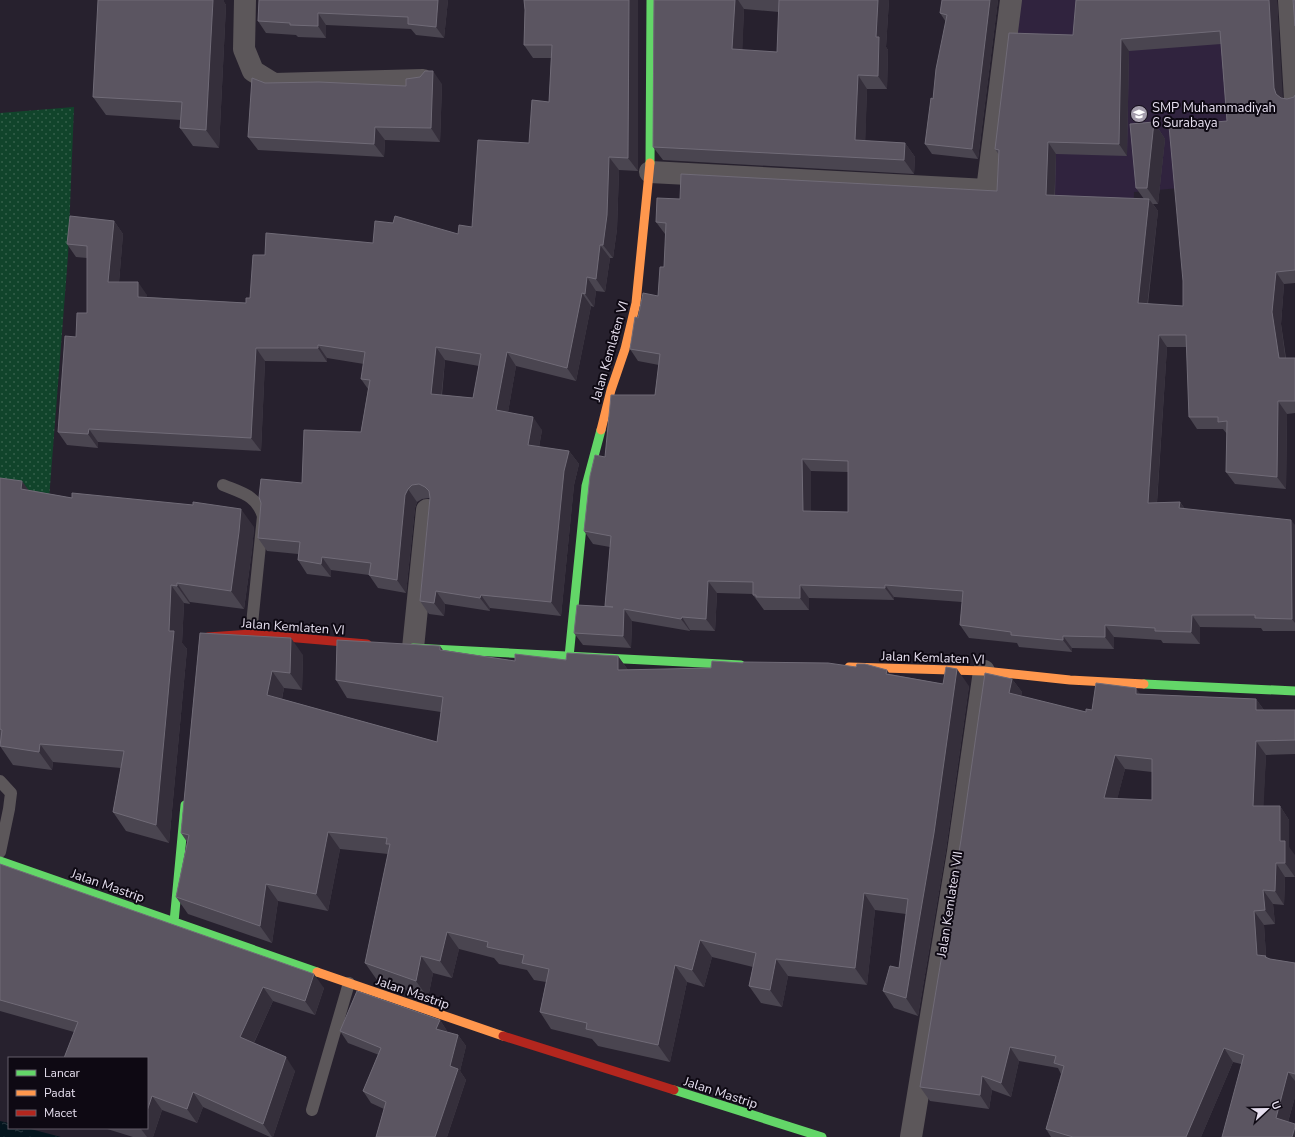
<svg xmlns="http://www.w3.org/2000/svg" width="1295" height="1137" font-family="'Nunito Sans',sans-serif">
	<defs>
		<pattern id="grass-dots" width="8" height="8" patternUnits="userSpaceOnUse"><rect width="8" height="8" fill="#11442b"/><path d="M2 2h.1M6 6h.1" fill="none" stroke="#345f4a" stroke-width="1.8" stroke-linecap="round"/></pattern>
		<pattern id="water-ripples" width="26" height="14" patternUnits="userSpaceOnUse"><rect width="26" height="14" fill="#04151e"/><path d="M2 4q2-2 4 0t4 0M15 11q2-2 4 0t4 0" fill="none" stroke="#29373f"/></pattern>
	</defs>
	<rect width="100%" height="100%" fill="#27212e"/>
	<!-- built -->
	<path fill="#30233e" d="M1017,0H1274L1282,179L1134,192L1133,237L990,231Z"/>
	<!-- grass -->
	<path fill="url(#grass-dots)" d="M74,107L68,256L49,499L0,495V113Z"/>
	<!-- water -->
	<path fill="url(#water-ripples)" d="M0,1121L9,1123V1128H27L61,1137H0Z"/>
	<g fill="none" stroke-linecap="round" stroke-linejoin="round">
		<!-- lane -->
		<path stroke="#5c575a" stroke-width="12" d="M223,485C242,493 256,495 263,516L251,634
			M0,781L11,793L9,809L0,852
			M312,1110L349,983"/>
		<!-- street -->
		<path stroke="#5c575a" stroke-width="22" d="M245,0L244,49L253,71L274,84L423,80
			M1289,0L1295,99
			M650,172L987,190L1011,0
			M413,648L427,510
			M911,1137L958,852L984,671"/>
		<!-- fast -->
		<path stroke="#63d668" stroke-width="9" d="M650,163L651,0
			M413,648L741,665
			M569,657L586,486L601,430
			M1144,684L1295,691
			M0,861L317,972
			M174,922L185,805
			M674,1090L822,1137"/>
		<!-- slow -->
		<path stroke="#ff974d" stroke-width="9" d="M601,430L611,390L625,349L636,303L650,163
			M849,667L984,671L1070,680L1144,684
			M317,972L503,1036"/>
		<!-- jam -->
		<path stroke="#b3261e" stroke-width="9" d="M205,639L208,637L251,634L367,644
			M503,1036L674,1090"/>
	</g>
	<!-- wall -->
	<path fill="#4a4550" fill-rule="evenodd" d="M259,0H448L444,38L416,35L411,29L326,25V38L298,37L296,35L266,33L258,21Z
		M524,0H638V171L619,170L617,229L613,258H610L605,292L596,291L594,307L591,306L576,381L516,366L508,412L542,430L539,447L569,451L579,464L574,485L561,616L490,608V611L445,604L444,616L429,614L420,601L430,498H429L422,499L417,502L415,508L406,593L378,588L369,575L331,570V577L307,574L298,560V554L267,551L258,538L302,483L361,432L368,389L361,379L364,364L327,358V362L265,361L261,451L98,442V448L67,445L58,432L76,337L87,313V258L76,257L67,244L114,221L123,234L119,282L147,295V297L246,303L250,298L265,255L458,234L472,227L529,143L549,102L551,58H533L524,45L525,10ZM445,360L479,366L473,398L442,395Z
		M654,0H889L886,47L888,50L887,89H867L865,141L905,143L915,157L914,174L663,160L653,147ZM744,9L779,12L777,52L742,50Z
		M998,0L978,159L932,154L925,144L946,22L940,13Z
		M1277,0L1282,98L1287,99L1294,97L1295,95V283L1284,284L1281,324L1286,358H1295V413L1287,414L1286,489L1235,484L1226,472L1227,434L1223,429H1197L1189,417L1187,347H1167L1157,503L1180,502L1185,509L1295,525V631H1263L1261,628L1200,627V644L1163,643L1161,640L1114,637V649L1072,648V652L1019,647L1017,643L969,638L960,625L962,602L894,597V600L809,598V610H764L753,595V594L717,593L715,631L690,630V631L632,621L631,648L583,645L574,633L605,607V606L610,547L593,544L584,531L605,457L655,395L659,365L638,361L630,349L638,318L658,296L664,267L666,234H665L656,222L680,199L997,191L999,155L995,149L1073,35ZM1221,44L1227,121L1183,306L1148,304L1158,211L1153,204H1158L1165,139L1154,122L1136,188L1144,199L1055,196L1056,154L1127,156L1129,51ZM811,471L848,472V512L811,511Z
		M224,2L226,5L219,148L193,146L180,128L181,120L106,115L93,97Z
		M265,83L406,86L442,84L440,142L385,140L384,157L258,150L248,137Z
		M0,478L29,490L72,498L254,527L252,550L244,609L190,602V604L184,603L182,643L187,649L169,843L126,831L113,812L121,768L53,762L52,770L13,765L0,746Z
		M200,633L303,655L302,690L284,688L282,699L437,742L441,712L347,698L336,680L443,650L515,661L566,660L618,656L628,670L890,674L943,684L969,686L946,850L918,1016L894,1008L883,991L899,968L906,914L875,910L867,985L788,976L782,1007L761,1003L749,986L753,967L712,957L704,987L687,982L670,1062L598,1046L592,1039L551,1029L540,1012L546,982L534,980L527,970L499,964L494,958L459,949L452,978L433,973L428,998L377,980L365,963L388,854L340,849L328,911L278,901L272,943L188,914L176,897L187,842L181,833Z
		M1012,679L1022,692L1021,696L1086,712L1140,694L1256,699L1264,710H1295V754L1266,755L1263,806H1280L1289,820V847L1295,877H1285L1284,905L1273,904L1275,924L1264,925L1266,956L1267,958L1270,959L1295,963V1097L1288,1122L1295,1137L1241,1064L1233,1062L1201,1137H1051L1046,1129L1061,1074L1058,1068L1019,1061L1011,1097L992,1090L989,1109L930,1101L920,1087ZM1125,769L1152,772V800L1117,799Z
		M0,864L324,988L315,1015L273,1001L254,1043L295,1071L273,1137H270L203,1107L197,1123L162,1110L153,1137H133L104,1128H147L74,1032L0,1011Z
		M440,1020L447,1031V1032L458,1035L466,1046L460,1071L466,1080L447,1137H376L384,1109L371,1103L363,1091L379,1055L348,1043L340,1031Z"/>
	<!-- shaded-wall -->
	<path fill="#352f3b" d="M213,0H224V2L226,5L219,148L206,130Z
		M438,0H448L444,38L436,27Z
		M629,0H638V171L628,158Z
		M735,0H738L744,9L742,62L732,49Z
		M878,0H889L886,47L888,50L887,89L878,76L876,37Z
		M990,0H998L978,159L972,149Z
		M1269,0H1277L1283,100L1276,94L1274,88Z
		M318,13L326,25V38L318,26Z
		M1121,39L1129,51L1127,156L1119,144Z
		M433,71L442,84L440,142L431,128Z
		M858,75L867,89L865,153L855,140Z
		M1154,122L1165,139L1158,204L1147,188Z
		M375,127L385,140L384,157L374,144Z
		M1048,142L1056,154L1054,208L1046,195Z
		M905,143L915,157L914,174L904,160Z
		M609,157L619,170L617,229L613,258L603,245Z
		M1149,199L1158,211L1146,315L1138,303Z
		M114,221L123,234L118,295L108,282Z
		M600,245L610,258L605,292L596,279Z
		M1276,272L1284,284L1281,324L1287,371L1279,358L1272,312Z
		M587,277L596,291L594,307L585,294Z
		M138,282L147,295V310L138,297Z
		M582,293L591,306L576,381L567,368Z
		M1159,335L1167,347L1156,515L1148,503Z
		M318,345L327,358V362L318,348Z
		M436,347L445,360L440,407L431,394Z
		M256,348L265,361L261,451L251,438Z
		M507,352L516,366L506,424L496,410Z
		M1278,401L1287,414L1286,489L1277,477Z
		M533,417L542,430L537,458L528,445Z
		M89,429L98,442V448L88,434Z
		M569,451L579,464L574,485L561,616L551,602L564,471Z
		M802,459L811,471V523L803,511Z
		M22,481L35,499L21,489Z
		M408,489L417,502L415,508L406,593L397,580L405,495Z
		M1180,502L1188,514L1179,508Z
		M241,509L254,527L252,550L244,609L231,591Z
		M1291,520L1295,525V623L1292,619Z
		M322,557L331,570V577L321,564Z
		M708,581L717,593L715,631L706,619Z
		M177,583L190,602V604L177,586Z
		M171,585L184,603L182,643L187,649L169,843L156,825L169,631Z
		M800,585L809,598V610L800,598Z
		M885,585L894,597V600L885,588Z
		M436,591L445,604L444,616L434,603Z
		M481,595L490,608V611L480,598Z
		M624,609L632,621L631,648L623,636Z
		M1192,615L1200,627V644L1191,632Z
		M682,617L690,630V631L681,619Z
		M1105,625L1114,637V649L1105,637Z
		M1063,636L1072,648V652L1063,640Z
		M291,638L303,655L302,690L290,673Z
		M440,646L452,663L440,650Z
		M618,656L630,673L618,670Z
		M957,669L969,686L946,850L918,1016L906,998Z
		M887,670L899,687L886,674Z
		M272,671L284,688L279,712L267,695Z
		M1012,679L1022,692L1019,706L1009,693Z
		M1136,688L1146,702L1136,694Z
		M1256,699L1266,713L1256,710Z
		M1256,741L1266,755L1263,820L1253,806Z
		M40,744L53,762L52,770L39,752Z
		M1115,755L1125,769L1114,812L1104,798Z
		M1280,806L1289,820V847L1295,855V877L1285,863L1280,841Z
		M328,832L340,849L328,911L316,894Z
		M1276,863L1285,877L1284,905L1275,891Z
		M266,884L278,901L272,943L260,926Z
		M1263,890L1273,904L1275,924L1265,910Z
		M864,893L875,910L867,985L855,968Z
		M1254,911L1264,925L1266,956L1275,970L1257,955Z
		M447,932L459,949L452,978L440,961Z
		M700,940L712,957L704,987L692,970Z
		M421,956L433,973L428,998L416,981Z
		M776,959L788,976L782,1007L770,990Z
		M675,965L687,982L670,1062L658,1045Z
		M314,974L324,988L315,1015L305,1001Z
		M263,987L273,1001L250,1051L240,1037Z
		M440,1020L447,1031L444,1040L436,1029Z
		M458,1035L466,1046L460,1071L466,1080L447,1137H435L450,1066Z
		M1010,1047L1019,1061L1011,1097L1001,1083Z
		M1224,1048L1233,1062L1201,1137H1186Z
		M286,1057L295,1071L273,1137H272L263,1124Z
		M1288,1072L1295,1081V1097L1285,1132L1276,1118Z
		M982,1076L992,1090L989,1109L980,1095Z
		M193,1092L203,1107L197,1123L187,1109Z
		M152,1096L162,1110L153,1137H147L141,1129L142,1128H147V1111Z
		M1295,1127V1137H1292Z"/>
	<!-- building -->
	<path fill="#5b5561" stroke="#706b77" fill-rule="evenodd" d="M98,0H213L206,130L180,128L182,102L93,97Z
		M259,0H438L436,27L408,24V17L318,13V26L290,25V23L258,21Z
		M524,0H629L628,158L609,157L607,215L603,245H600L596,279L587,277L585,294L582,293L567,368L507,352L496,410L533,417L528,445L569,451L564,471L551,602L481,595L480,598L436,591L434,603L420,601L430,498L429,491L425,487L419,484L412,485L408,489L405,495L397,580L369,575L371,563L322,557L321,564L298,560L300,542L258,538L261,503L259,497L261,479L302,483L304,430L361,432L370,380L361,379L365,352L318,345V348H256L251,438L89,429L88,434L58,432L65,336L76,337L77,313H87V246L67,244L70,216L114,221L108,282H138V297L246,303V298H250L253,255H265L266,233L373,243L375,221L393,223L395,216L458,234L459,225L472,227L478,140L529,143L532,100L549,102L552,45H524L525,10ZM436,347L481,354L473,398L431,394Z
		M654,0H735L732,49L777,52L779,0H878L876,37H879L878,76L858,75L855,140L905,143L904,160L653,147Z
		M942,0H990L972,149L925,144L931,98L933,99L936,69L947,15L940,13Z
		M1076,0H1269L1274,88L1276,94L1281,98L1287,99L1294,97L1295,95V270L1276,272L1272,312L1279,358H1295V401H1278L1277,477L1226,472L1227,421L1218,422V417H1189L1186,335H1159L1148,503L1180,502L1179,508L1291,520L1292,619L1255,618V615H1192L1191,632L1155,631V628L1105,625V637L1063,636V640L1011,635V632L960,625L963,591L885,585V588L800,585V598L756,597V595H753V582L708,581L706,619L682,617L681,619L624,609L623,636L574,633L577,605L613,607L605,606L611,536L584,531L590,476L595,455L605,457L611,395H655L660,354L630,349L635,317L638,318L643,293L658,296L660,267H664L666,223L656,222L657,198L680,199L681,174L997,191L999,150L995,149L1009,33L1073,35ZM1220,31L1227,121L1169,126L1183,281V306L1138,303L1149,199L1046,195L1048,142L1119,144L1121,39ZM802,459L848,461V512L803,511Z
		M1293,0H1295V26Z
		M425,71H433L431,128L375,127L374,144L248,137L252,78L265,83L319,82L406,86V79L420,77Z
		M1154,122L1147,188H1136L1130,124Z
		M0,478L22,481L21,489L72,498V493L193,505V502L241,509L239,532L231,591L177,583V586L171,585L169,631H174L156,825L113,812L124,751L40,744L39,752L0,746L2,730L0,729Z
		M200,633L291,638L290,673L272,671L267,695L437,742L443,697L336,680L337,640L440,646V650L515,661V654L566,660L567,653L618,656V670L711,668L712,661L743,663V662L828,663L856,667L857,664H865L887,670L886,674L943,684L946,667L957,669L934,833L906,998L883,991L890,966L899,968L908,899L864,893L855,968L776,959L770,990L749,986L756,953L700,940L692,970L675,965L658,1045L586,1029L587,1023L540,1012L549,969L522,963L524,955L487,947L488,942L447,932L440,961L421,956L416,981L365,963L390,844H386L387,838L328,832L316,894L266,884L260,926L176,897L189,835L181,833Z
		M985,673L1012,679L1009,693L1086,712V709L1092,710L1096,683L1136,688V694L1256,699V710H1295V740L1256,741L1253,806H1280V841H1285V863H1276L1275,891L1263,890L1265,910L1254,911L1257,955L1266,956L1265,957L1270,959L1295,963V1074L1288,1072L1276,1118L1295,1124V1127L1292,1137H1222L1244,1055L1224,1048L1186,1137H1073L1046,1129L1064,1066L1054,1063L1056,1056L1010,1047L1001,1083L982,1076L980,1095L920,1087L961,840ZM1115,755L1152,759V800L1104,798Z
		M0,864L314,974L305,1001L263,987L240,1037L286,1057L263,1124L193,1092L187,1109L152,1096L147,1111V1058H64L78,1022L0,1000Z
		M357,991L440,1020L436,1029L458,1035L450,1066L458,1069L435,1137H376L386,1102L363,1091L381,1048L340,1031Z"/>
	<!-- icons -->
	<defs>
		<g id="school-disc" transform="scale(0.9)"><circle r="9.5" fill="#a39cab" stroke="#0e0913"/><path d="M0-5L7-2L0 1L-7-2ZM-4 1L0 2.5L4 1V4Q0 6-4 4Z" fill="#fff"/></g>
	</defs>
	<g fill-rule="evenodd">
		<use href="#school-disc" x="1139" y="114"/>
	</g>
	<g text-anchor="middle" stroke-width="4" stroke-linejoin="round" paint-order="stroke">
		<!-- poi labels -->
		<g font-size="13" fill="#e6dfef" stroke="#0e0913" text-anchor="start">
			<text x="1152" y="112">SMP Muhammadiyah<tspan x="1152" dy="15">6 Surabaya</tspan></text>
		</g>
		<!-- street labels -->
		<g font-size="13" fill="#e6dfef" stroke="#0e0913">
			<text transform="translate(609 351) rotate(-74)" y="5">Jalan Kemlaten VI</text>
			<text transform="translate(293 626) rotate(4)" y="5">Jalan Kemlaten VI</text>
			<text transform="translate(933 657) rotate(2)" y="5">Jalan Kemlaten VI</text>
			<text transform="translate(108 885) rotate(19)" y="5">Jalan Mastrip</text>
			<text transform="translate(949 904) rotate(-81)" y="5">Jalan Kemlaten VII</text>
			<text transform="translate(413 992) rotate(19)" y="5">Jalan Mastrip</text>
			<text transform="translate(721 1092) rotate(18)" y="5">Jalan Mastrip</text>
		</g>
	</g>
	<!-- legend -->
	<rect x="8" y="1057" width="140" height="72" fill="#0e0913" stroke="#645f6b"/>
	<rect x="16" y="1070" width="20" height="6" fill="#63d668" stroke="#645f6b"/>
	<text x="44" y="1077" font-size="12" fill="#e6dfef">Lancar</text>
	<rect x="16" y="1090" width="20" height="6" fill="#ff974d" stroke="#645f6b"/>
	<text x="44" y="1097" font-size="12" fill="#e6dfef">Padat</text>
	<rect x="16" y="1110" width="20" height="6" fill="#b3261e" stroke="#645f6b"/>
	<text x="44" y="1117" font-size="12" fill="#e6dfef">Macet</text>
	<!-- north arrow -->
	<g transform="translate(1267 1109) rotate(68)" stroke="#0e0913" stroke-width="3" paint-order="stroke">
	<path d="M0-3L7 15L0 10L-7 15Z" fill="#e6dfef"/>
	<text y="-6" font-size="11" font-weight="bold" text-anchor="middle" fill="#e6dfef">U</text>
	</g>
</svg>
